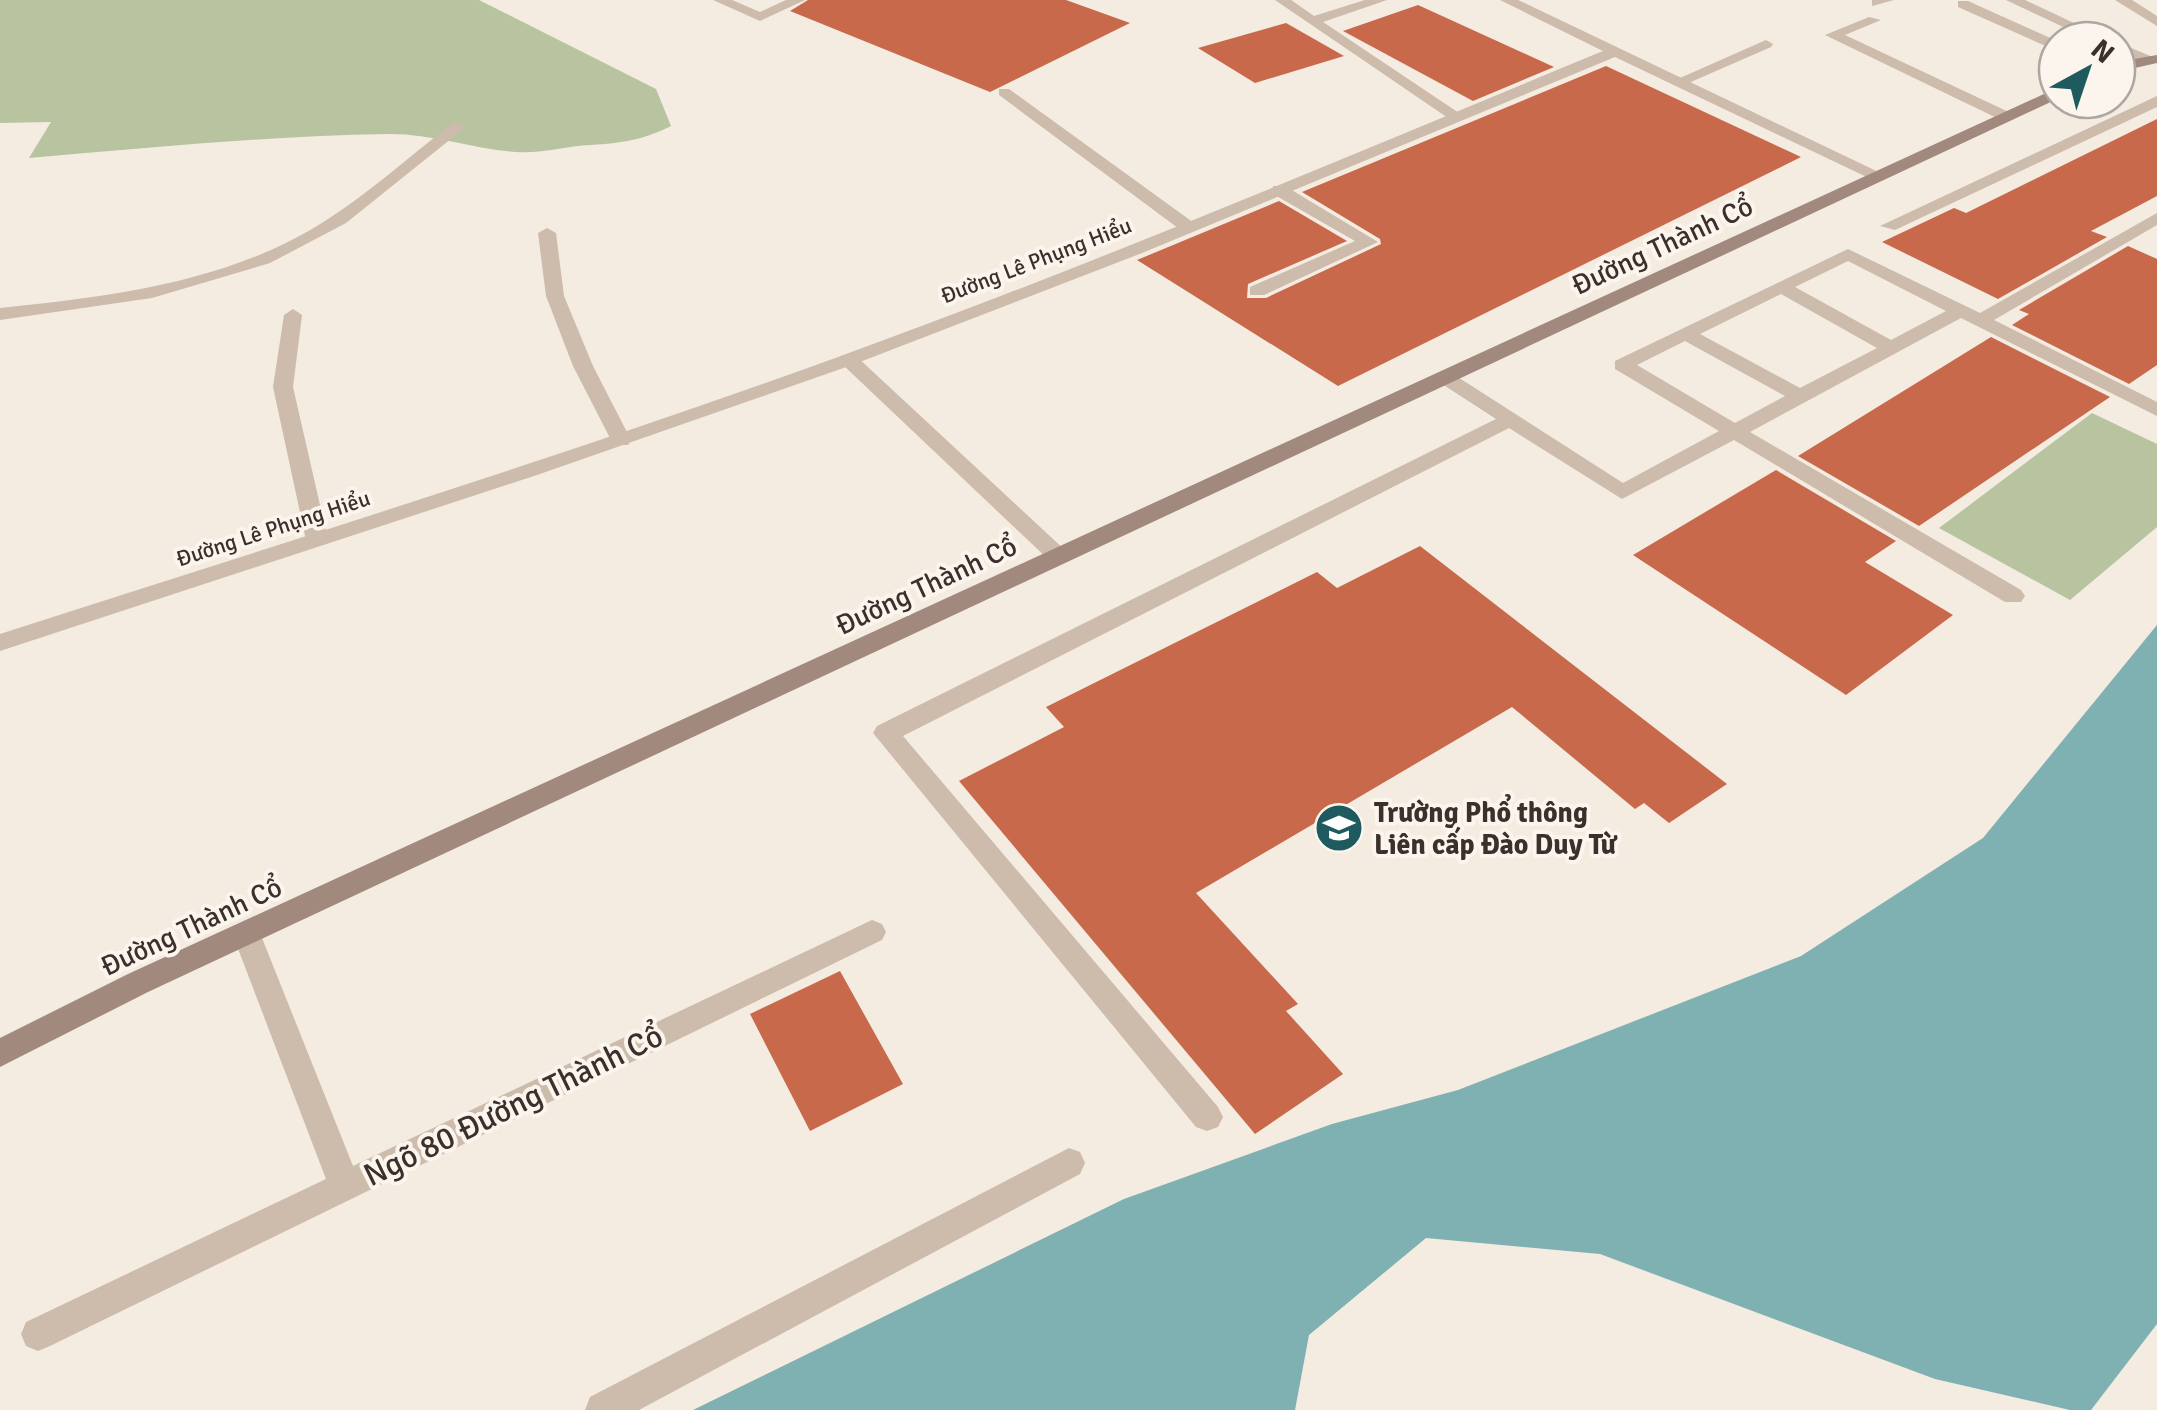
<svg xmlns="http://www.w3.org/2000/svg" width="2157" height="1410" font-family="Signika,sans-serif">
	<rect width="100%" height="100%" fill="#f4ebe1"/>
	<!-- green -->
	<path fill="#b8c4a0" d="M0,0H479L656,89L671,126C643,140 622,143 591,145C565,146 542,154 516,152C473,149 430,133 387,134C267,136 148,148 29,158L51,122L0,123Z
		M2092,413L2157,444V527L2070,600L1939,528Z"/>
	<!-- water -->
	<path fill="#7fb0b2" d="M2157,625V1324L2091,1410H2070L1935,1379L1600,1254L1426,1238L1309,1335L1295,1410H693L1124,1199L1332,1124L1458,1090L1801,956L1983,838Z"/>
	<!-- building -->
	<path fill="#c8694b" d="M808,0H1066L1130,23L990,92L790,11Z
		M1418,5L1554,67L1473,101L1343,31Z
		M1286,23L1344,56L1255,83L1198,48Z
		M1606,66L1801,157L1338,386L1137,260L1279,201L1347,241L1248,284L1247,298H1266L1381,244L1380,239L1302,192Z
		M2157,119V196L2091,231L2107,237L1998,299L1882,242L1954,208L1966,213Z
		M2128,246L2157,259V365L2129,384L2012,325L2029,314L2019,310Z
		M1991,337L2110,397L1919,526L1798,456Z
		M1776,470L1896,541L1865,562L1953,615L1846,695L1633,555Z
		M1420,546L1727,784L1669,823L1644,803L1635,809L1512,707L1196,893L1298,1004L1286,1011L1343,1074L1255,1134L959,781L1064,727L1046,707L1317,572L1337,588Z
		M840,971L903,1084L810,1131L750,1014Z"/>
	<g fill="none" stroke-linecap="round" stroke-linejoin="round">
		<!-- service -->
		<path fill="#cdbbac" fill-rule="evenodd" d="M713,0H732L760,12L786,0H805L760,21Z
			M1275,0H1291L1314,16L1365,0H1387L1323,22L1465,117L1451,120Z
			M1958,1H1968L2057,41V51L1958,7Z
			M1766,40L1773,44L1771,47L1684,85L1671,82Z
			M2157,96V107L1895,230L1880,226Z
			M1273,186H1285L1378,242L1264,295H1250V287L1355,241L1273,194Z
			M2157,213V225L1994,320L2157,402V416L1961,318L1750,432L2021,590L2025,596L2021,602H2005L1734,440L1622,499L1509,428L903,736L1218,1107L1223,1117L1218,1127L1207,1131L1196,1127L873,733L877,726L1496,419L1439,382V374H1453L1623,483L1719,431L1615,369V361L1848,249L1980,313ZM1848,261L1946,311L1891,340L1795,287ZM1781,294L1877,348L1800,388L1700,334ZM1685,341L1785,396L1735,423L1637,365Z"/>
		<!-- minor -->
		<path fill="#cdbbac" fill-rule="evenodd" d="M1872,0H1894L1872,6Z
			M2006,0H2025L2110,40H2091Z
			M2115,0H2132L2157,16V26Z
			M1869,17L1881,20L1845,35L2013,114V120H2001L1825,35Z
			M2117,42L2155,58L2157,62L2145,64L2117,52Z
			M999,89H1009L1194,223V231H1182L999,95Z
			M453,123L467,126L346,223L270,263L152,298L0,320V308C106,297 218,284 312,229C363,199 407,158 453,123Z
			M547,228L556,233L564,296L593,366L631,440L628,445H614L611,440L573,366L546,296L538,233Z
			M293,309L302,315L293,387L328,540L317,547L306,540L273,387L284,315Z
			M849,354L856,356L1067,552L1070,557L1067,562H1051L842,364V356Z
			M872,920L882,924L886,932L882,940L50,1346L38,1351L26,1346L21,1334L26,1322L326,1179L232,933L236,925L246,921L256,925L260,933L353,1166Z
			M1069,1148L1080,1152L1085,1163L1080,1174L639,1410H585L590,1397Z"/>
		<!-- tertiary -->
		<path fill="#cdbbac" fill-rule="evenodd" d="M1500,0H1518L1889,177L1875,181L1615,57L1142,253L852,365L537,475L0,651V634C280,544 562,457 838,357C1097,263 1349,156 1603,51Z"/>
		<!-- secondary -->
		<path fill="#a18a7d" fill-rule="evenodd" d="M2157,55V63L2117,72V62Z
			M2057,88V99L148,992L0,1067V1038L128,974Z"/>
	</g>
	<!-- icons -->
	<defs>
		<g id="school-disc" transform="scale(2.5)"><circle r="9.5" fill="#1f5a5e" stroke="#fbf5ee"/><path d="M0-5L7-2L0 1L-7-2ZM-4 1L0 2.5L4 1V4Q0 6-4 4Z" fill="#fff"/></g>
	</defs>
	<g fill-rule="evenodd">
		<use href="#school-disc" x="1339" y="828"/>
	</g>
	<g text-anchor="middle" stroke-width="8" stroke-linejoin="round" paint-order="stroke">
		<!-- far-street labels -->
		<g font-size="22" fill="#3b302b" stroke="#fbf5ee">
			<text transform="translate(1036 260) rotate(-21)" y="8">Đường Lê Phụng Hiểu</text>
			<text transform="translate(273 528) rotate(-18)" y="8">Đường Lê Phụng Hiểu</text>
		</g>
		<!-- street labels -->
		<g font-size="28" fill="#3b302b" stroke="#fbf5ee">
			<text transform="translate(1662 245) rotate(-25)" y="10">Đường Thành Cổ</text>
			<text transform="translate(926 585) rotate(-25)" y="10">Đường Thành Cổ</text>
			<text transform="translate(191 926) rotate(-25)" y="10">Đường Thành Cổ</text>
		</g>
		<!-- poi labels -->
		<g font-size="28" font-weight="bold" fill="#3b302b" stroke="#fbf5ee" text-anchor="start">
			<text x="1374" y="822">Trường Phổ thông<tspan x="1374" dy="32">Liên cấp Đào Duy Từ</tspan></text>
		</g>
		<!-- near-street labels -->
		<g font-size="32" fill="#3b302b" stroke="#fbf5ee">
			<text transform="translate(513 1105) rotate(-26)" y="11">Ngõ 80 Đường Thành Cổ</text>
		</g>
	</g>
	<!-- north arrow -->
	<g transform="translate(2087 70) rotate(40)"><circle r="48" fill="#fbf5ee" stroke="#aea6a0" stroke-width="2.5"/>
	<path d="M0-8L18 38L0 25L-18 38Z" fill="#1f5a5e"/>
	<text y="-15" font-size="28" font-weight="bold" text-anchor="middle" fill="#3b302b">N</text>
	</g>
</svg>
